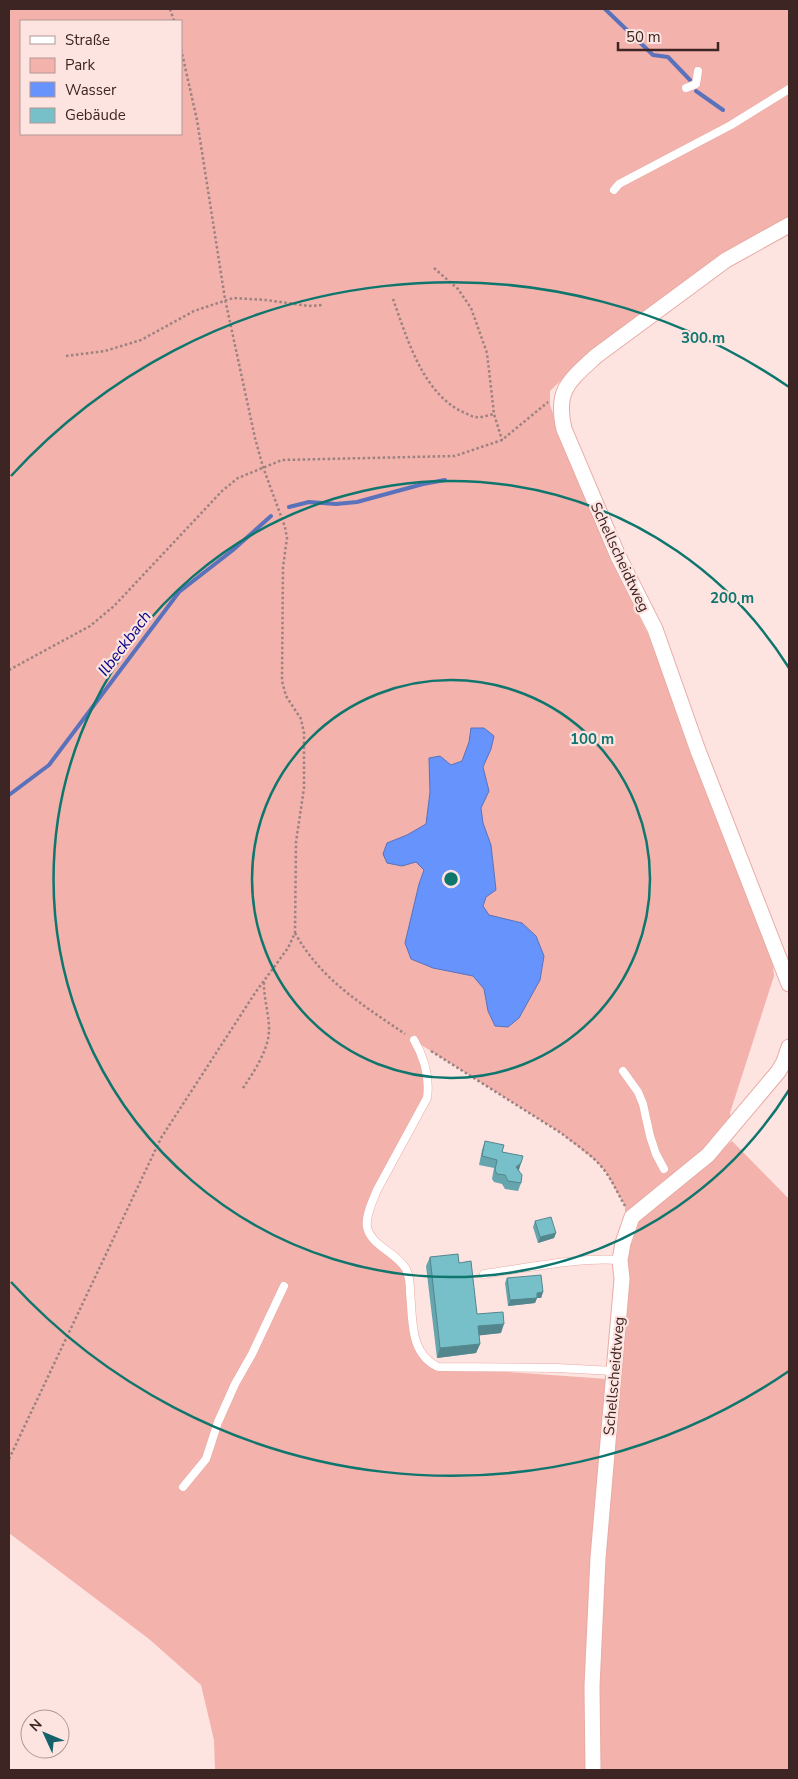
<svg xmlns="http://www.w3.org/2000/svg" width="798" height="1779" font-family="'Nunito Sans',sans-serif">
	<rect width="100%" height="100%" fill="#fee4e1"/>
	<!-- green -->
	<path fill="#f3b2ab" fill-rule="evenodd" d="M9,9H789V217L721,257L578,364L550,391V405L569,457L612,562L648,634L772,956L774,976L730,1113L732,1121L703,1150L625,1221V1206L606,1172L596,1161L561,1133L415,1041L422,1055L427,1098L371,1204L369,1234L407,1270L418,1349L438,1367L608,1379L587,1770H215L214,1740L201,1685L149,1639L9,1533ZM21,21H181V134H21Z
		M732,1141L789,1199V1770H600L599,1632L621,1381L626,1259L630,1233L640,1219Z"/>
	<!-- water -->
	<path fill="#6693fc" stroke="#5a72bb" d="M471,728H484L494,736L491,749L483,767L489,791L481,808L483,823L491,845L496,890L486,897L483,906L489,915L522,923L536,936L544,956L540,980L519,1018L508,1027L495,1026L488,1011L484,989L473,976L433,968L411,959L405,943L419,884L424,870L416,862L402,866L387,863L383,854L387,843L407,835L426,824L430,792L429,758L440,756L451,765L462,761L469,742Z"/>
	<g fill="none" stroke-linecap="round" stroke-linejoin="round">
		<!-- stream -->
		<path stroke="#5a72bb" stroke-width="4" d="M605,9L653,55L668,57L690,80
			M696,91L723,110
			M289,507L309,502L336,504L357,502L423,484L445,480
			M9,795L49,765L179,592L233,550L271,516"/>
		<!-- service casing -->
		<g stroke="#e9aba5" stroke-width="9">
			<path id="service" d="M686,88L696,84L698,71
				M614,190L619,184L731,125L789,89
				M414,1040C425,1059 430,1077 427,1098L377,1190C373,1200 365,1216 367,1227C371,1246 396,1252 406,1269C409,1275 410,1285 410,1292C413,1320 409,1353 438,1367L557,1368L614,1371
				M623,1071L638,1092L643,1104L650,1136L656,1154L664,1169
				M484,1274C527,1268 578,1257 620,1260
				M183,1487L206,1459L218,1422L235,1384L252,1354L284,1286"/>
		</g>
		<!-- minor casing -->
		<g stroke="#e9aba5" stroke-width="17">
			<path id="minor" d="M789,225L726,260L596,356C569,381 555,390 564,429L618,556L655,629L697,748L789,984
				M593,1770L592,1686L598,1558L622,1279L620,1260L623,1243L632,1217L708,1155L778,1072L784,1062L789,1047"/>
		</g>
		<!-- path -->
		<path stroke="#9b8280" stroke-width="2.5" stroke-dasharray="2.5 2.5" stroke-linecap="butt" d="M170,9L174,21
			M434,268L458,289L471,308L487,353L494,414L502,440
			M393,299C407,338 423,395 465,413C468,414 472,417 475,417C481,418 489,415 494,414
			M66,356L105,351L141,340L194,311L233,298L266,300L309,306L323,305
			M9,670L90,626L114,606L222,491L238,478L282,460L455,456L502,440L548,402
			M295,933C321,980 363,1005 405,1034
			M431,1051L561,1133C576,1145 594,1156 605,1171C613,1182 618,1194 625,1206
			M243,1088C253,1073 264,1057 268,1039C272,1021 263,1000 264,981
			M9,1459L161,1138L255,993L288,948L295,933L296,842L304,788V733L301,719L286,696L282,681L283,567L287,538L285,527L263,467L255,438L225,299L197,120L181,49"/>
		<!-- service -->
		<use href="#service" stroke="#fff" stroke-width="8"/>
		<!-- minor -->
		<use href="#minor" stroke="#fff" stroke-width="15"/>
	</g>
	<!-- wall -->
	<path fill="#66a5ad" d="M485,1141L521,1163L519,1170L521,1183L518,1191L505,1189L502,1184L494,1182L492,1179L494,1168L479,1165L482,1150Z
		M535,1221L556,1233L554,1238L538,1243L533,1227Z
		M430,1257L477,1314L501,1333L479,1335L480,1344L476,1353L437,1358L426,1266Z
		M507,1278L543,1292L541,1298H537L535,1303L508,1306L505,1283Z"/>
	<!-- shaded-wall -->
	<path fill="#53868d" d="M521,1163L518,1172L516,1167Z
		M556,1233L554,1238L538,1243L540,1237Z
		M543,1292L541,1298H537L535,1303L508,1306L510,1300L537,1293Z
		M504,1324L501,1333L475,1336L478,1326Z
		M480,1344L476,1353L437,1358L440,1348Z"/>
	<!-- building -->
	<path fill="#77c0c9" stroke="#53868d" d="M485,1141L504,1145L502,1152L523,1156L521,1163L516,1167L522,1175L521,1183L508,1181L505,1175L497,1174L495,1170L497,1160L482,1156Z
		M551,1217L556,1233L540,1237L535,1221Z
		M458,1254L459,1263L471,1261L477,1314L503,1312L504,1324L478,1326L480,1344L440,1348L430,1257Z
		M541,1275L543,1292L537,1293V1298L510,1300L507,1278Z"/>
	<!-- distance rings -->
	<g fill="none" stroke="#0f766e" stroke-width="2.5">
		<circle cx="451" cy="879" r="199"/>
		<path d="M789 1090A398 398 0 1 1 789 668"/>
		<path d="M789 1371A597 597 0 0 1 11 1282M11 476A597 597 0 0 1 789 387"/>
	</g>
	<g text-anchor="middle" stroke-width="4.5" stroke-linejoin="round" paint-order="stroke">
		<!-- street labels -->
		<g font-size="15" fill="#3d2523" stroke="#fee4e1">
			<text transform="translate(620 557) rotate(65)" y="5">Schellscheidtweg</text>
			<text transform="translate(614 1376) rotate(-85)" y="5">Schellscheidtweg</text>
		</g>
		<!-- water labels -->
		<g font-size="16" font-style="italic" fill="#040589" stroke="#fee4e1">
			<text transform="translate(124 643) rotate(-53)" y="6">Ilbeckbach</text>
		</g>
	</g>
	<circle cx="451" cy="879" r="8" fill="#0f766e" stroke="#fee4e1" stroke-width="2.5"/>
	<g font-size="15" text-anchor="middle" font-weight="bold" fill="#0f766e" stroke="#fee4e1" stroke-width="4.5" stroke-linejoin="round" paint-order="stroke">
		<text x="703" y="343">300 m</text>
		<text x="732" y="603">200 m</text>
		<text x="592" y="744">100 m</text>
	</g>
	<!-- border -->
	<rect width="798" height="1779" fill="none" stroke="#3d2523" stroke-width="20"/>
	<!-- legend -->
	<rect x="20" y="20" width="162" height="115" fill="#fee4e1" stroke="#b19895"/>
	<rect x="30" y="36" width="25" height="8" fill="#ffffff" stroke="#b19895"/>
	<text x="65" y="45" font-size="15" fill="#3d2523">Straße</text>
	<rect x="30" y="58" width="25" height="15" fill="#f3b2ab" stroke="#b19895"/>
	<text x="65" y="70" font-size="15" fill="#3d2523">Park</text>
	<rect x="30" y="82" width="25" height="15" fill="#6693fc" stroke="#b19895"/>
	<text x="65" y="95" font-size="15" fill="#3d2523">Wasser</text>
	<rect x="30" y="108" width="25" height="15" fill="#77c0c9" stroke="#b19895"/>
	<text x="65" y="120" font-size="15" fill="#3d2523">Gebäude</text>
	<!-- north arrow -->
	<g transform="translate(45 1734) rotate(314)"><circle r="24" fill="#fee4e1" stroke="#b19895"/>
	<path d="M0-4L9 19L0 12L-9 19Z" fill="#14626a"/>
	<text y="-8" font-size="14" font-weight="bold" text-anchor="middle" fill="#3d2523">N</text>
	</g>
	<!-- scale -->
	<path d="M618 42v8h100v-8" fill="none" stroke="#3d2523" stroke-width="2.5"/>
	<text x="626" y="42" font-size="15" fill="#3d2523" stroke="#fee4e1" stroke-width="4" paint-order="stroke">50 m</text>
</svg>
